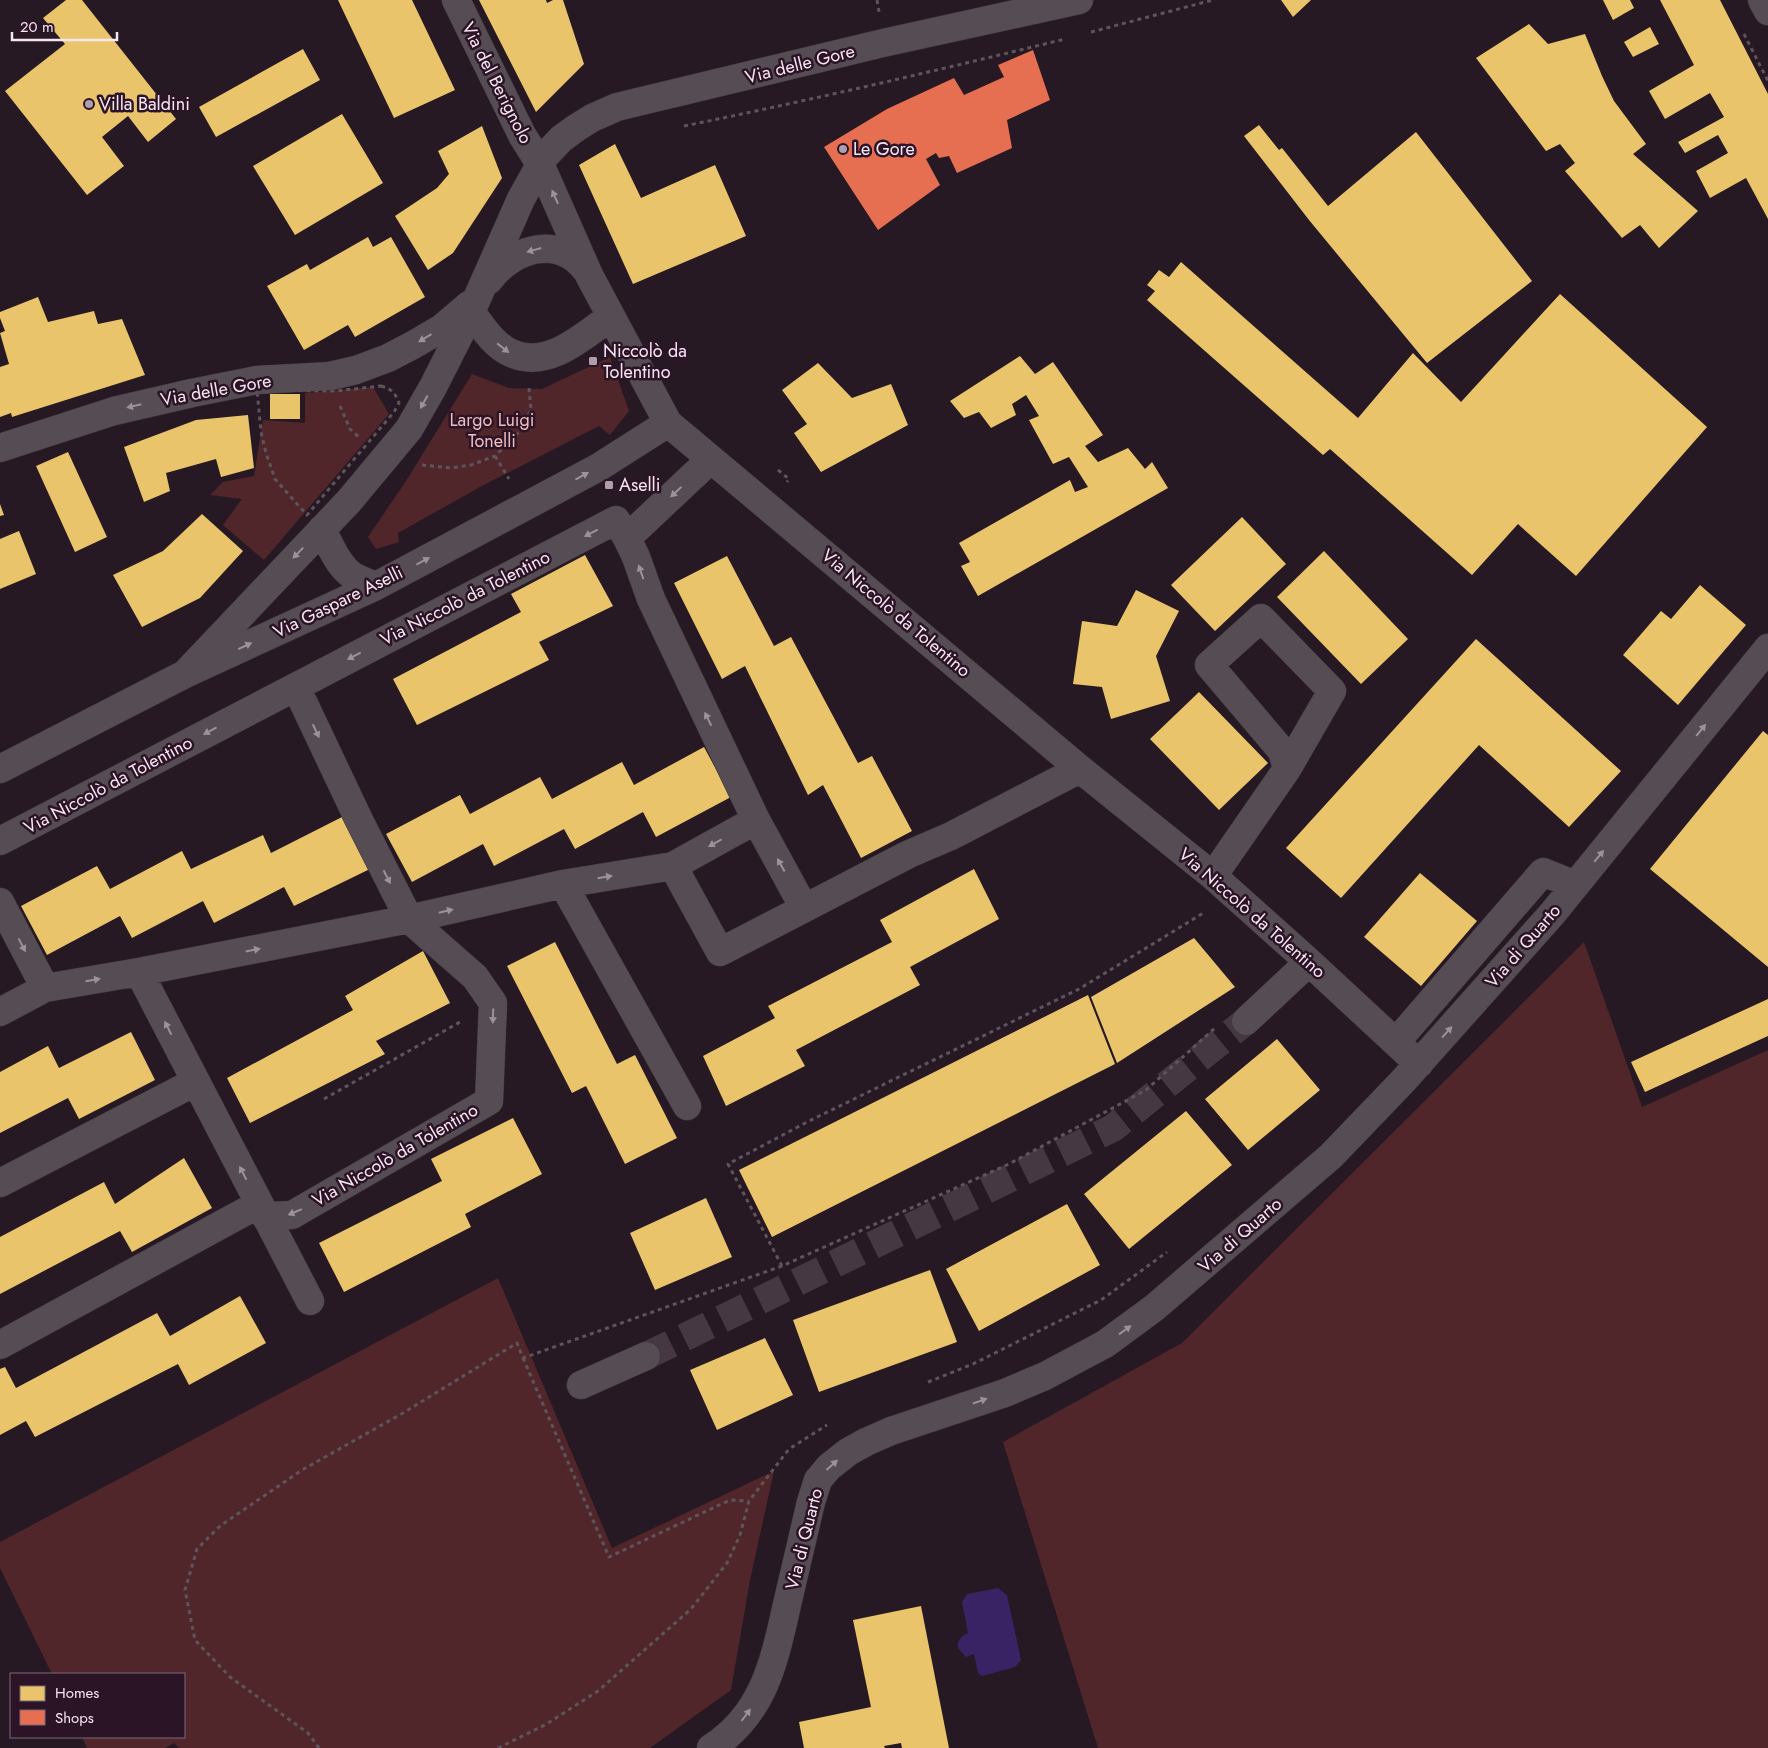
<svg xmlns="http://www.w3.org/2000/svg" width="1768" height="1748" font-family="Jost,sans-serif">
	<rect width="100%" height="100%" fill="#261923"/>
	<!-- green -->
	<path fill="#51262b" d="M610,357L629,411L610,435L599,426L480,487L398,533L399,542L376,549L368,537L406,481L472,374L509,388L542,389Z
		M373,387L389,414L264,560L223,525L242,499L210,495L223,482L254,476L263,420L305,423V393Z
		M1584,942L1642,1107L1768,1050V1748H1098L1003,1442L1182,1343Z
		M498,1278L612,1548L774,1471L750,1580L731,1690L650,1748H179L174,1743L165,1748H87L82,1737H184V1674H52L0,1568V1542Z"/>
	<!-- water -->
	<path fill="#3a2365" d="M998,1588L1007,1595L1021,1660L1015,1667L982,1676L978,1673L974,1654L966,1657L958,1648C957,1640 961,1636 968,1633L962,1602L967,1594Z"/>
	<!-- homes -->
	<path fill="#e9c46a" d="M66,0H82L176,119L148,142L128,116L102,137L124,166L87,195L5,91L65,44L43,18Z
		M338,0H412L455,90L394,118Z
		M479,0H546L547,3L553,0H563L584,64L536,112Z
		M1281,0H1311L1293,17Z
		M1603,0H1630L1634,8L1613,20Z
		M1660,0H1720L1768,94V219L1746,178L1710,198L1696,171L1728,153L1718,135L1685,153L1678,142L1724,117L1710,93L1665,119L1649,91L1694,65Z
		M1529,24L1548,44L1585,34L1602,76L1614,101L1646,144L1633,154L1698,211L1659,248L1640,225L1622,238L1565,171L1575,163L1560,144L1546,151L1476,58Z
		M1650,27L1659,44L1633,57L1624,42Z
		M303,49L320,80L216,137L199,107Z
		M342,114L383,183L295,235L253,166Z
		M1259,125L1279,150L1282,148L1328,206L1416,132L1532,281L1427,363L1309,220L1244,136Z
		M482,126L502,178L453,253L428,270L395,216L437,188L449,174L438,151Z
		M615,144L641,198L715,165L746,236L633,284L579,165Z
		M368,237L373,247L391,237L425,297L355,337L348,325L304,350L267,286L307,264L310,270Z
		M1181,262L1358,418L1413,353L1461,402L1560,294L1707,427L1576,576L1518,524L1472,575L1330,449L1323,455L1147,300L1155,291L1147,285L1159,270L1169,277Z
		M38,297L48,322L94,311L98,324L122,319L145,375L12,417L11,413L0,417V367L9,364L0,333L5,331L0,318V312Z
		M1020,356L1035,374L1053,362L1103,435L1085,446L1098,462L1128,448L1145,469L1152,462L1168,488L978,596L961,566L970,562L959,543L1070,480L1075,492L1088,487L1069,457L1053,464L1029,420L1039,416L1026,395L1012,404L1016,415L991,428L979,412L964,418L950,401Z
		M818,363L852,398L891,384L908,425L821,472L794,433L807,424L782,390Z
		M270,394H300V419H270Z
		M248,415L254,468L221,477L216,459L166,473L170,491L144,502L124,447L196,420Z
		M68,452L107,537L75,552L36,466Z
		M0,504L4,515L0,516Z
		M202,514L243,551L200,598L142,627L113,575L163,551Z
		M1242,517L1286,564L1215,631L1171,585Z
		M19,531L36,574L0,589V539Z
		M1324,551L1408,639L1361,684L1277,597Z
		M585,555L613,606L539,642L549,660L417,725L393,679L521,612L511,594Z
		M727,556L774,646L791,637L858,763L872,756L912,831L861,858L823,785L808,795L745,666L722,679L674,583Z
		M1700,585L1746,625L1678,705L1623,655L1661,611L1671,619Z
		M1136,590L1179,611L1156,656L1170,701L1111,719L1102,687L1073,684L1082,621L1117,626Z
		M1476,639L1621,771L1569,827L1479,745L1341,898L1286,848Z
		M1199,692L1268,763L1219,810L1150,739Z
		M1763,731L1768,735V967L1650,869Z
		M704,747L731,797L656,837L643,812L575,849L564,829L494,866L483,844L412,882L386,834L460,795L470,814L540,777L552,799L622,762L634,785Z
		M344,816L372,868L294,906L284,887L214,923L203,901L132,938L120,916L47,955L21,906L97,866L110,889L182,851L191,869L263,835L271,853Z
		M974,869L999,919L910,967L920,985L796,1050L805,1066L726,1106L703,1056L775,1018L768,1006L892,942L880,920Z
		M1420,873L1477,921L1421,986L1364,937Z
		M1194,938L1235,987L1117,1063L1091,997Z
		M555,942L617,1064L635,1055L677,1138L625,1164L586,1086L572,1093L507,966Z
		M423,951L450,1003L376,1041L385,1054L250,1123L227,1078L353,1010L345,996Z
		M1088,995L1115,1064L772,1237L739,1170Z
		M1768,999V1036L1645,1092L1631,1062Z
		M131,1032L155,1080L79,1119L68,1098L0,1133V1072L48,1046L59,1068Z
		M1277,1039L1320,1090L1248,1150L1205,1099Z
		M1186,1111L1232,1165L1129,1249L1084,1194Z
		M513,1118L542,1174L465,1214L471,1227L344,1292L319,1243L442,1181L431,1159Z
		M184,1158L212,1208L132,1252L120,1231L0,1294V1237L104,1182L115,1204Z
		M706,1198L732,1257L655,1290L630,1233Z
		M1067,1204L1100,1265L979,1331L946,1269Z
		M930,1270L957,1342L819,1392L793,1320Z
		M240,1296L266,1343L189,1385L178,1364L35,1437L26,1421L0,1435V1369L5,1367L16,1388L157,1313L170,1336Z
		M765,1338L793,1395L717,1430L690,1370Z
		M921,1606L949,1748H902L901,1743L884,1746L885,1748H804L799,1722L871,1707L853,1620Z"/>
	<!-- shops -->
	<path fill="#e76f51" d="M1033,50L1050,100L1007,120L1012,148L957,173L949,156L939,158L936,153L926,159L940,185L878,230L824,147L887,109L954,78L964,95L1004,77L998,65Z"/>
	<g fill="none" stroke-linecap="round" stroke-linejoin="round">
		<!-- minor-tunnel -->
		<path stroke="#453842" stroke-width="28" stroke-dasharray="28 14" stroke-linecap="butt" d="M646,1356L1113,1128L1246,1021"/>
		<!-- minor casing -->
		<g stroke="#40363e" stroke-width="29">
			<path id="minor" d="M456,0L522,135L540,164L589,275L668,423L1080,769L1213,876L1309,962L1419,1064
				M1762,0L1768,11
				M489,280C513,248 559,234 586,270
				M471,312C482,326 494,346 511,353C547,370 584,336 610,317
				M0,448L114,411L192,393L257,380L330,376L356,370L388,358L413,345L442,328L469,305
				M322,529C330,545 338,566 353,576C360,580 368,583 376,586
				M627,538L711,459
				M185,674L349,501L409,429L433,387L471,312L521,199L545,156L561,139L576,128L592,118L617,107L883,43L1079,0
				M0,769L185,674L376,586L599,467L668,423
				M0,841L616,520L627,538L636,557L651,599L756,820L804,908
				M673,866L756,820
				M1213,876L1287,769L1282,751L1209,665L1261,618L1332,691L1287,769
				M563,884L687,1106
				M0,902L45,988
				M139,972L310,1301
				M0,1012L45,988L139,972L409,919L563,884L673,866L720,952L909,854L951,836L1080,769
				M1246,1021L1309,962
				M1396,1042L1543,872L1575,885
				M0,1183L195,1082
				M265,1216L292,1215L489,1101L493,1003L475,977L409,919L358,818L296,687
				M0,1345L259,1204
				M581,1385L646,1356
				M711,1748C767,1712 775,1656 789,1596C796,1565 804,1533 811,1502L818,1480L829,1467L848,1452L866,1442L891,1431L1005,1393L1045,1376L1105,1344L1154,1308L1331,1156L1403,1081L1552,914L1768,648"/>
		</g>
		<!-- path -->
		<path stroke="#5e545c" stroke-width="3" stroke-dasharray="4 4" stroke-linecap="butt" d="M877,0L879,12
			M1091,32L1213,0
			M1744,34L1768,81
			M684,126C812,100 939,70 1065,39
			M381,386C392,389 395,393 399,403L394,412L307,515L275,479L266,453L261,432L257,390L335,391Z
			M340,406L350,429L360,438
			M495,456L509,479
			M422,465L451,468L471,465L495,456L518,433L531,410L529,388
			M778,470L789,479L787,482
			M324,1099L460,1022
			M782,1266L728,1164L809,1121L1079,989L1205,912
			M523,1358L609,1557L730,1500L749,1501
			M928,1382L973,1364L1101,1300L1167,1252
			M319,1748L308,1733L230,1677L195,1640L185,1590L197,1549L220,1526L302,1470L403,1413L517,1343L523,1358L782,1266L1009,1164L1146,1090L1215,1028
			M498,1748L545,1725L598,1691L691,1609L727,1563L740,1535L749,1501L789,1449L827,1425"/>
		<!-- minor -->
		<use href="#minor" stroke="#564c53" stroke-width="28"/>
	</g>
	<!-- one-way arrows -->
	<defs><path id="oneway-solid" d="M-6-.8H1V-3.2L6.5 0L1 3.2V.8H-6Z" transform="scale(1.25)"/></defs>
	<g fill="#9e919b">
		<use href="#oneway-solid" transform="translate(555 197) rotate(-114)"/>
		<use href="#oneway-solid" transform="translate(534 250) rotate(164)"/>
		<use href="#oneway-solid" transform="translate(425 338) rotate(149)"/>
		<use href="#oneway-solid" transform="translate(503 348) rotate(38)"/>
		<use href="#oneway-solid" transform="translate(424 402) rotate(119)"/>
		<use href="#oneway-solid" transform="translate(134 406) rotate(167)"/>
		<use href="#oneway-solid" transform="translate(582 476) rotate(-29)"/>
		<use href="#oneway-solid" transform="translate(676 492) rotate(137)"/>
		<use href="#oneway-solid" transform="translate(591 533) rotate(153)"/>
		<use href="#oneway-solid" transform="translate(298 553) rotate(134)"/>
		<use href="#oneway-solid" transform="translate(423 561) rotate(-28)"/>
		<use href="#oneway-solid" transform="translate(641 572) rotate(-109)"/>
		<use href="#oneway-solid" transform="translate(245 646) rotate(-25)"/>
		<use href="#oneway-solid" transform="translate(354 656) rotate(153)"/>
		<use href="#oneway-solid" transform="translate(708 719) rotate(-116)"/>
		<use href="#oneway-solid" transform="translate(1701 730) rotate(-51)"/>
		<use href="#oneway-solid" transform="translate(210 731) rotate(152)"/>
		<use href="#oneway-solid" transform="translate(316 731) rotate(65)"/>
		<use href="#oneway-solid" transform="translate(715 843) rotate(151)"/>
		<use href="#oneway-solid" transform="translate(1599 856) rotate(-51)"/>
		<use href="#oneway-solid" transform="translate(781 865) rotate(-119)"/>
		<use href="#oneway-solid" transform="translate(387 877) rotate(63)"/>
		<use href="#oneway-solid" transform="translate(605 877) rotate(-9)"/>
		<use href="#oneway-solid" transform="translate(446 911) rotate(-13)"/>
		<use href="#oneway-solid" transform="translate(22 945) rotate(62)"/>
		<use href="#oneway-solid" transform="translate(253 950) rotate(-11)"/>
		<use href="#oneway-solid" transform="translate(93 980) rotate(-10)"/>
		<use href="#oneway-solid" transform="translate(493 1016) rotate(92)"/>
		<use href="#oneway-solid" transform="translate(168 1028) rotate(-117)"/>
		<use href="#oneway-solid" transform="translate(1447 1032) rotate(-48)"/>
		<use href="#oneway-solid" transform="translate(243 1173) rotate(-117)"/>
		<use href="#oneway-solid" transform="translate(295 1212) rotate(157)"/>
		<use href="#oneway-solid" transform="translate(1125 1330) rotate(-36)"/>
		<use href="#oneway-solid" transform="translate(980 1401) rotate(-19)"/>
		<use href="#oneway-solid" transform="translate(832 1465) rotate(-42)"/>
		<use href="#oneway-solid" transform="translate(746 1715) rotate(-53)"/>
	</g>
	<!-- markers -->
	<g fill="#ae9eaa" stroke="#2b1426" stroke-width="2">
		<circle cx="89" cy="104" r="5"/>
		<circle cx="843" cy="149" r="5"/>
		<rect x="588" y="356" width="10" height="10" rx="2.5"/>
		<rect x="604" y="480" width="10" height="10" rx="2.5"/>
	</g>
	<g text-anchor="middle" stroke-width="5" stroke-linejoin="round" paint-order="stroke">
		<!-- street labels -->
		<g font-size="18" fill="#f7e6f2" stroke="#2b1426">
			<text transform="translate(800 64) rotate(-14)" y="6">Via delle Gore</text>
			<text transform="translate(497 83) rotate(63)" y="6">Via del Berignolo</text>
			<text transform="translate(216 390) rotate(-10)" y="6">Via delle Gore</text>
			<text transform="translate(465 598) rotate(-27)" y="6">Via Niccolò da Tolentino</text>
			<text transform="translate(338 602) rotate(-26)" y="6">Via Gaspare Aselli</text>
			<text transform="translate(896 613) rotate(40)" y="6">Via Niccolò da Tolentino</text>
			<text transform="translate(108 785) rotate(-28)" y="6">Via Niccolò da Tolentino</text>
			<text transform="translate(1252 913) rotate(41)" y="6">Via Niccolò da Tolentino</text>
			<text transform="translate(1523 946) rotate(-49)" y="6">Via di Quarto</text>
			<text transform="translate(395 1155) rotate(-30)" y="6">Via Niccolò da Tolentino</text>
			<text transform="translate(1240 1235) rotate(-41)" y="6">Via di Quarto</text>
			<text transform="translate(804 1539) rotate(-76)" y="6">Via di Quarto</text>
		</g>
		<!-- poi labels -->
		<g font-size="18" fill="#f7e6f2" stroke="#2b1426" text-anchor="start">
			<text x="99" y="110">Villa Baldini</text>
			<text x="853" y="155">Le Gore</text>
			<text x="603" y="357">Niccolò da<tspan x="603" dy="21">Tolentino</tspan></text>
			<text x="619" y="491">Aselli</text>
		</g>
		<!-- park labels -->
		<g font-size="18" fill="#f0bdbf" stroke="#2b1426">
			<text x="492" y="426">Largo Luigi<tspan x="492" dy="21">Tonelli</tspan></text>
		</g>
	</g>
	<!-- legend -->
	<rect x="10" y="1673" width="175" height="65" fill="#2b1426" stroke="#7d6878"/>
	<rect x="20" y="1686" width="25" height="15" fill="#e9c46a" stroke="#7d6878"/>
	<text x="55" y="1698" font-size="15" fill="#f7e6f2">Homes</text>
	<rect x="20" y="1710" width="25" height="15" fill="#e76f51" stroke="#7d6878"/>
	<text x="55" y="1723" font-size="15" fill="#f7e6f2">Shops</text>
	<!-- scale -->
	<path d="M12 32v8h105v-8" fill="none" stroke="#f7e6f2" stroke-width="2.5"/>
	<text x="20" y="32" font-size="15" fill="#f7e6f2" stroke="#2b1426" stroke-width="4" paint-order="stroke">20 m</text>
</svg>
